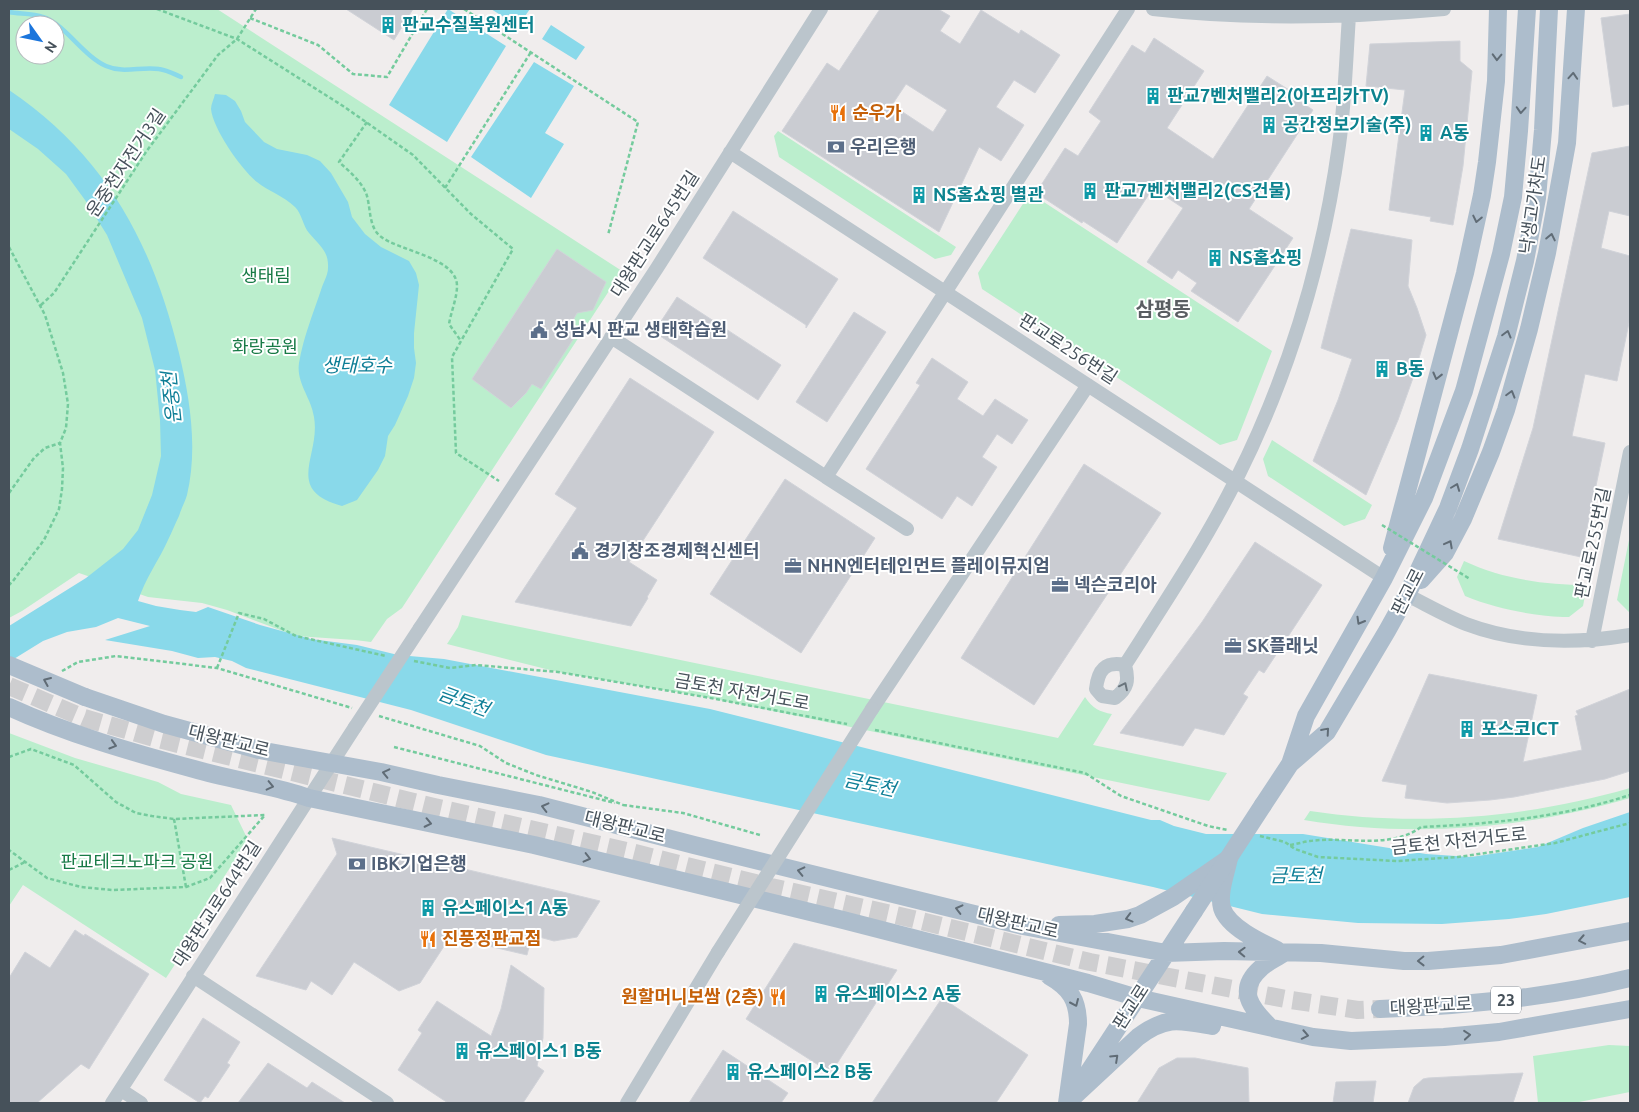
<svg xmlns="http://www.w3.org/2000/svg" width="1639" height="1112" font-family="Ubuntu,'Noto Sans KR',sans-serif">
	<rect width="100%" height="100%" fill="#f0eded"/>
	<!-- green -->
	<path fill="#bbeecd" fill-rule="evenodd" d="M9,9H217L622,271L402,608L387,619L371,642L355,640L296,636L227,610L202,603L148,597L79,573L22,611L9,618ZM25,25H55V55H25Z
		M778,131L956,247L951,255L935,259L779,157L774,136Z
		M1030,193L1272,351L1237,440L1220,445L982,289L978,273Z
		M1272,440L1372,505L1365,519L1344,526L1268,476L1263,459Z
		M1630,535V612H1629L1617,600Z
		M1464,561C1503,579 1544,585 1587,585L1583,606L1569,617H1563C1529,615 1497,609 1465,596L1457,577Z
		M462,615L1058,738L1085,697C1092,708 1100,712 1112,714L1093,745L1227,773L1209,801L705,697L558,672L447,644L458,627Z
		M9,733L75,758L158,782L181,794L231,805L248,840L196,920L187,946L166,978L23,885L9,906Z
		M1630,788V798C1525,829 1412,838 1304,820L1310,811C1416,827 1527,818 1630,788Z
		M1609,1045L1630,1046V1092L1574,1103H1538L1533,1056Z"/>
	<!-- water -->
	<path fill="#89d9ea" d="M448,9L506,46L447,142L389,105Z
		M491,9H530L518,26Z
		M551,25L585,47L576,60L542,39Z
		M534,62L574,86L545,133L564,144L531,198L471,157Z
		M9,90C105,155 152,242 179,353C190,399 198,448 187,495C185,502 181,509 179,516C175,524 172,532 168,540C159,560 145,579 138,601L156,606L180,610L196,612L208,607L260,625L311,639L357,645L398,655L444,659L710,709L1151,820H1160L1174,826L1206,834H1303L1426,854L1471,857L1538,847L1583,828L1630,812V897L1546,914L1509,919L1442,924L1358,923L1262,914L1153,887L546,755L411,710L246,668L232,661L215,657L198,658L172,651L105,640L150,626L118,618L96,627L67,632L43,641L9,662V626L86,578L123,549L138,530L152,495L161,456L160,420L155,370L142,318L107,235L85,200L66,174L38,149L9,129Z
		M215,94L226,95L235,101L241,111L245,122L264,142L277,149L307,155L320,161L331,173L348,202L352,217L365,234L381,247L409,261L416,273L419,285L414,333V348L416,363L414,378L408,396L395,425L388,436L385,456L378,470L357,500L342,506C283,490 321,456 314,417C311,397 296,383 299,363C303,338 313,314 321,290C323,283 328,275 328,268C329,251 319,245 309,233C303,226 302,214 295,207C284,196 268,191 257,182C241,169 213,129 211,109C211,104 214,99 215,94Z"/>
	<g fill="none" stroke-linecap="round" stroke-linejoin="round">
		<!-- stream -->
		<path stroke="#89d9ea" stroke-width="4.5" d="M9,12C19,14 33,13 43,17C65,24 82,55 106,66C124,74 141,66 159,69C167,70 174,74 181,77"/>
	</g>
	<!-- building -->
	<path fill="#caccd2" stroke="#d1d3d9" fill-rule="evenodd" d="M346,9H413L394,40Z
		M880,9H938L950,16L940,31L960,44L981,10L1019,34L1021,30L1060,55L1035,93L1014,80L996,107L1024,125L1001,161L979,147L939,232L782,131L827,63L839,71ZM906,84L947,110L933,132L892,105Z
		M1630,14V104L1613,107L1601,18Z
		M1154,38L1204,71L1167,128L1213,159L1267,76L1297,95L1295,98L1313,110L1249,209L1293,238L1238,322L1191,291L1197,283L1178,270L1172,279L1147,262L1183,208L1153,188L1117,243L1083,221L1082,223L1036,193L1065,148L1078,156L1101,121L1089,112L1132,45L1145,53Z
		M1460,41V61L1472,71L1463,166L1453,225L1430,221L1431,217L1389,210L1405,90L1366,86L1370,44Z
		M1630,146V216L1609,211L1601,248L1630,256V318L1617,381L1585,374L1572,436L1605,443L1581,557L1498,539L1533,428L1592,153Z
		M733,211L838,279L806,328V325L703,258Z
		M1351,229L1412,240L1408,286L1417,308L1426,335L1413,378L1398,420L1366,495L1313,461L1338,400L1352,359L1321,348Z
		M557,249L606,282L593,310L577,313L572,322L574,338L541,389L532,384L526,393L511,408L472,379Z
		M677,297L781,365L758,400L654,332Z
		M854,312L886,332L827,422L796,402Z
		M932,358L968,382L957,399L983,416L995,399L1028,420L1012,444L997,434L982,457L997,467L972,506L957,496L942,519L866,469L920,385L916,383Z
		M630,378L714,432L629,562L657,580L647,597L648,598L631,626L515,602L577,508L555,494Z
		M1084,464L1161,513L1034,705L961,658Z
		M785,479L875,538L801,653L710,594Z
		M1255,542L1322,585L1264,673L1259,670L1243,694L1248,697L1224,735L1195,728L1183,746L1120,733L1202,622Z
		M1429,674L1537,695L1523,762L1582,750L1575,716L1578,715L1576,711L1630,689V771L1605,779L1514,797L1490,800L1447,803L1405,798L1407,785L1382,781Z
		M332,838L567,893L600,901L577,937L554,941L532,935L527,955L450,937L420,983L399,991L354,962L332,995L311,981L306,990L256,976L337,854Z
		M75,930L84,936L85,934L149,974L89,1069L81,1064L37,1103H9V978L25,952L50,968Z
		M794,943L897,970L831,1073L746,1019Z
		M511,965L544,988L543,1038L537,1066L544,1071L523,1103H448L398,1070L422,1033L418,1030L437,1001L491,1036L501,1009Z
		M942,998L1028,1055L996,1103H872Z
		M203,1018L240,1042L227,1063L230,1065L208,1098L205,1096L200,1103L164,1080Z
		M723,1050L788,1093L781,1103H689Z
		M1177,1058H1195L1248,1068L1249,1103H1137L1159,1068Z
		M268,1063L307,1088L312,1082L345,1103H238Z
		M1523,1073L1513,1103H1408L1414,1087L1423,1079L1428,1078Z
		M1376,1081L1373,1103H1333L1336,1082Z"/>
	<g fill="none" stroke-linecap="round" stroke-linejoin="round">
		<!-- major-tunnel -->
		<path stroke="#ceced0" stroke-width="18" stroke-dasharray="18 9" stroke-linecap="butt" d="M9,686L84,718L154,738L434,807L631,852L771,887L913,919L1090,962L1291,1000L1358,1010L1380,1009"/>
		<!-- path -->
		<path stroke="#74cb9d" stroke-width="2.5" stroke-dasharray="4 2.5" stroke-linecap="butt" d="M157,9L237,39L343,106L413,155L471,214L513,249L452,357L456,453L499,481
			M464,9L638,122L608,235
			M250,18L318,45L353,74L387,77L427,9
			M367,122L339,162C349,171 360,180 366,193C371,206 368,226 380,236C398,251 457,257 457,286C457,298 451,312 449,324L461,341
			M445,188L531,52
			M9,247L45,315L63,373L68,404L66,428L60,443L63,468L62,489L59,509L44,540L13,581L9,585
			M41,305L54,293L146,152L218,55L237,39L256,9
			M9,493L34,458L45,448L60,443
			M414,661L450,668L476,665L558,672L705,697L847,724
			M217,668L239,613L264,619L296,636L386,656
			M62,671L78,662L116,656L217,668L352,708
			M379,716L480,746L506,763L536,775L592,792L623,805
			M875,730L1085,773L1121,796L1208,826L1228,830
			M394,747L615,803
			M9,757L31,749L74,765L116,802L136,813L152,816L174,819L265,815L210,878L186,887L112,890L81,887L47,878L9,850
			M623,805L683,813L760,835
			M174,819L186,887
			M1260,836L1285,842L1295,849L1318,857L1397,861L1458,857L1555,843L1630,823
			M1290,845C1297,844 1303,842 1310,841C1346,836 1390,850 1421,827C1492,824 1563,817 1630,795
			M9,870L25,862"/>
		<!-- minor -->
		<path stroke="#bbc5cc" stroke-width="14" d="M1153,9C1250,20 1347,18 1444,9
			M730,152L1384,578
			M611,337L826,477L1128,9
			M826,477L907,529
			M1407,595C1427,605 1446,616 1466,624C1519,644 1576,644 1630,635
			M420,628L657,268L821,9
			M1592,641L1630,452
			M1125,665C1105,661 1098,670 1096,689L1102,696L1115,698C1128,688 1129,680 1125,665C1164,604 1204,544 1236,480C1289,375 1323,260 1339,145C1345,102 1346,59 1349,16
			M872,709L1088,385
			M193,976L387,1103
			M121,1090L141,1103
			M112,1103L355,727
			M627,1103L718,952"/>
		<!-- major -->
		<path stroke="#adbdcc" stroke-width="18" d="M1392,548L1465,273L1482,195L1487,162L1496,81L1498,9
			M1421,580L1445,553L1463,519L1491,452L1506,410L1529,329L1547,253L1567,143L1576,9
			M85,697L164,724L259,750L381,772L438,785L539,805L694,845L1023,926L1166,953L1224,951L1321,953L1404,961H1428L1501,955L1630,931
			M9,707C68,734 131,752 194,769C232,780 271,785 309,798L534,845L843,920L1088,983L1138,998L1313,1037L1351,1041L1444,1037L1499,1032L1630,1009
			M1290,764L1327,732L1387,631L1407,595L1448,508L1470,449L1506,337L1525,261L1537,198L1543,130L1549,9
			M1263,805L1290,764L1306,716L1384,578L1424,498L1464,391L1501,254L1513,197L1519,131L1527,9
			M1229,858C1226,873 1218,893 1222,908C1228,927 1260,942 1277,950
			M1059,925L1095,924L1128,919L1140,915L1173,897L1228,859
			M1049,976C1070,988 1078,1000 1078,1024L1067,1103
			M1380,1009C1464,1006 1548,998 1630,978
			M1269,1026C1251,1008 1236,990 1261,968C1267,962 1277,958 1284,953
			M1086,1076L1194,911
			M1067,1103L1138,1037C1166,1016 1179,1020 1212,1026"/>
		<!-- path-bridge -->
		<path stroke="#74cb9d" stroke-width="2.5" stroke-dasharray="4 2.5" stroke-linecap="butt" d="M1382,525L1470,579"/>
		<!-- minor-bridge -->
		<path stroke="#bbc5cc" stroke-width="14" d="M355,727L420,628
			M718,952L872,709"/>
		<!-- major-bridge -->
		<path stroke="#adbdcc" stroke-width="18" d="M9,665L85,697
			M1194,911L1263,805"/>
	</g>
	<!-- one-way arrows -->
	<defs><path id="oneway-chevron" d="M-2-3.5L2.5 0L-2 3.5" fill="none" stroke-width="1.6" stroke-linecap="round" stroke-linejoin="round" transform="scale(1.25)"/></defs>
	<g stroke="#606c76">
		<use href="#oneway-chevron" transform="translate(1497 57) rotate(92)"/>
		<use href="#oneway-chevron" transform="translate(1573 76) rotate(-86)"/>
		<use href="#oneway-chevron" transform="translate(1521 110) rotate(94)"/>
		<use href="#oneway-chevron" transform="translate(1477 219) rotate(102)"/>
		<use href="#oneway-chevron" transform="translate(1551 237) rotate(-78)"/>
		<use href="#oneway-chevron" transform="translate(1507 334) rotate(-75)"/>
		<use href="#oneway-chevron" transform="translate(1437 376) rotate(104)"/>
		<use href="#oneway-chevron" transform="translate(1511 394) rotate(-74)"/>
		<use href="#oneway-chevron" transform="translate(1456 487) rotate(-69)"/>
		<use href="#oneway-chevron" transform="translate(1449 544) rotate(-62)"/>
		<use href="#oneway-chevron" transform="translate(1360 621) rotate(120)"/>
		<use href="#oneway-chevron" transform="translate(47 681) rotate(-157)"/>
		<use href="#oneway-chevron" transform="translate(1326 731) rotate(-49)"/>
		<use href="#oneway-chevron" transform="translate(113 745) rotate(17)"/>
		<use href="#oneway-chevron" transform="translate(386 773) rotate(-167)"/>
		<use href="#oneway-chevron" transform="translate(270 786) rotate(13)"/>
		<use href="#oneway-chevron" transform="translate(545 807) rotate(-166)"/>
		<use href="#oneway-chevron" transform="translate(428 823) rotate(12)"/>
		<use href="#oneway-chevron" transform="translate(587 858) rotate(14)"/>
		<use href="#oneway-chevron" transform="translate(801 871) rotate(-167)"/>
		<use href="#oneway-chevron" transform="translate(959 909) rotate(-166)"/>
		<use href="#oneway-chevron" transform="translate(1129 918) rotate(165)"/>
		<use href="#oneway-chevron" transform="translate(1582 940) rotate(169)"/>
		<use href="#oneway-chevron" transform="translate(1242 952) rotate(-178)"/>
		<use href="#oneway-chevron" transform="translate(1421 961) rotate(179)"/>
		<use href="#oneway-chevron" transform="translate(1075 1003) rotate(66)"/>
		<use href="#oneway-chevron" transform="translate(1305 1035) rotate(11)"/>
		<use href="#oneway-chevron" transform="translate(1467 1035) rotate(-5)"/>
		<use href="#oneway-chevron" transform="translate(1115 1058) rotate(-43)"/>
	</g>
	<use stroke="#69747c" href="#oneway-chevron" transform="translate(1124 686) rotate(-64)"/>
	<!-- icons -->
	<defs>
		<g id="building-bare" transform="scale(1.35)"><path d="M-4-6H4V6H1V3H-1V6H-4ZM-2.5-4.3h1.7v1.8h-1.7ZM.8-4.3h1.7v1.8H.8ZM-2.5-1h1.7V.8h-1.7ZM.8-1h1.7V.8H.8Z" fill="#0f9aa8" stroke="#fff" stroke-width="2.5" paint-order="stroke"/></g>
		<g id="restaurant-bare" transform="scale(1.35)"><path d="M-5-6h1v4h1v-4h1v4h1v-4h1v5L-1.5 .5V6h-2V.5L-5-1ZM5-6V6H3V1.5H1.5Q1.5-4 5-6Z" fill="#e8710a" stroke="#fff" stroke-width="2.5" paint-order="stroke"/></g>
		<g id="bank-bare" transform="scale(1.35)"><path d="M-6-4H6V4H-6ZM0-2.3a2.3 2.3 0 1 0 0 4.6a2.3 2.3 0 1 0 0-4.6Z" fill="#5c6f8a" stroke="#fff" stroke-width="2.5" paint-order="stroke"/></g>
		<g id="civic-bare" transform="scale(1.35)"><path d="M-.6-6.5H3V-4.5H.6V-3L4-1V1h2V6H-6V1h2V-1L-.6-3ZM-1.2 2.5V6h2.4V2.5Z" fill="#5c6f8a" stroke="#fff" stroke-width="2.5" paint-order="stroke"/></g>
		<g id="office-bare" transform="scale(1.35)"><path d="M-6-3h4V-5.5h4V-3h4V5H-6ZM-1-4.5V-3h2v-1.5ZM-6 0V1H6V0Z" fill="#5c6f8a" stroke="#fff" stroke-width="2.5" paint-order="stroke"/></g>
	</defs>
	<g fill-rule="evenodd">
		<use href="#building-bare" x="388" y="25"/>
		<use href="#building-bare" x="1153" y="96"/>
		<use href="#restaurant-bare" x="838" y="113"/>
		<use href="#building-bare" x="1269" y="125"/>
		<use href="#building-bare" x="1426" y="133"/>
		<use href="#bank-bare" x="836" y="147"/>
		<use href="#building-bare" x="1090" y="191"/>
		<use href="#building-bare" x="919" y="195"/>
		<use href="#building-bare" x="1215" y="258"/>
		<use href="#civic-bare" x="539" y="330"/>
		<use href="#building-bare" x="1382" y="369"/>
		<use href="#civic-bare" x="580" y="551"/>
		<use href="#office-bare" x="793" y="566"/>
		<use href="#office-bare" x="1060" y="585"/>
		<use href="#office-bare" x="1233" y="646"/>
		<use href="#building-bare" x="1467" y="729"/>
		<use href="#bank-bare" x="357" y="864"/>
		<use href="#building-bare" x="428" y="908"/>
		<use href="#restaurant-bare" x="428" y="939"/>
		<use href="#building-bare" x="821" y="994"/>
		<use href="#restaurant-bare" x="778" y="997"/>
		<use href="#building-bare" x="462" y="1051"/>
		<use href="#building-bare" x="733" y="1072"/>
	</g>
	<g text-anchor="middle" stroke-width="4" stroke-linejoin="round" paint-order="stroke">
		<!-- shield labels -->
		<rect fill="#fff" stroke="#7e858c" stroke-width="1" x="1491" y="986.5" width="30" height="27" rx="4"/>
		<g font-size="16" font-weight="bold" fill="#46515a">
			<text x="1506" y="1006">23</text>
		</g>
		<!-- culture labels -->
		<g font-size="18" font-weight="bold" fill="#0d838f" stroke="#fff" text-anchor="start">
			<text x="402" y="31">판교수질복원센터</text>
			<text x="1167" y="102">판교7벤처밸리2(아프리카TV)</text>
			<text x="1283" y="131">공간정보기술(주)</text>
			<text x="1440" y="139">A동</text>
			<text x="1104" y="197">판교7벤처밸리2(CS건물)</text>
			<text x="933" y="201">NS홈쇼핑 별관</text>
			<text x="1229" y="264">NS홈쇼핑</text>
			<text x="1396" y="375">B동</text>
			<text x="1481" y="735">포스코ICT</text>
			<text x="442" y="914">유스페이스1 A동</text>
			<text x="835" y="1000">유스페이스2 A동</text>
			<text x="476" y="1057">유스페이스1 B동</text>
			<text x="747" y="1078">유스페이스2 B동</text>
		</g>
		<!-- food labels -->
		<g font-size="18" font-weight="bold" fill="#c56008" stroke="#fff" text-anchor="start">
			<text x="852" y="119">순우가</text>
			<text x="442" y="945">진풍정판교점</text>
			<text x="764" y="1003" text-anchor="end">원할머니보쌈 (2층)</text>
		</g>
		<!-- service labels -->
		<g font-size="18" font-weight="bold" fill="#4e5e75" stroke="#fff" text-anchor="start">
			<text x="850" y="153">우리은행</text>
			<text x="553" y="336">성남시 판교 생태학습원</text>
			<text x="594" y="557">경기창조경제혁신센터</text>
			<text x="807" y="572">NHN엔터테인먼트 플레이뮤지엄</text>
			<text x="1074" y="591">넥슨코리아</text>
			<text x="1247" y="652">SK플래닛</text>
			<text x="371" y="870">IBK기업은행</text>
		</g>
		<!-- street labels -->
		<g font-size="18" fill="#46515a" stroke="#fff">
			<text transform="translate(126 163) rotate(-56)" y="6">운중천자전거3길</text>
			<text transform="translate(1533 205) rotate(-82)" y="6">낙생고가차도</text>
			<text transform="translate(655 234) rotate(-57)" y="6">대왕판교로645번길</text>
			<text transform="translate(1068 349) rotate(33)" y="6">판교로256번길</text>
			<text transform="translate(1593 543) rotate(-78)" y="6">판교로255번길</text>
			<text transform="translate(1408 592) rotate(-63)" y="6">판교로</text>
			<text transform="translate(742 692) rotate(10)" y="6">금토천 자전거도로</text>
			<text transform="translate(229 741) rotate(14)" y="6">대왕판교로</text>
			<text transform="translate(625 827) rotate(14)" y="6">대왕판교로</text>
			<text transform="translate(1459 841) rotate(-6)" y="6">금토천 자전거도로</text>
			<text transform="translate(217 904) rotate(-57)" y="6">대왕판교로644번길</text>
			<text transform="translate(1018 923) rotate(13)" y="6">대왕판교로</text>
			<text transform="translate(1431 1006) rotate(-3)" y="6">대왕판교로</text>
			<text transform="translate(1131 1007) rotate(-57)" y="6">판교로</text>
		</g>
		<!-- park labels -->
		<g font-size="18" fill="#187a46" stroke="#fff">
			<text x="266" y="282">생태림</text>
			<text x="265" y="353">화랑공원</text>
			<text x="137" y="868">판교테크노파크 공원</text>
		</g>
		<!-- water labels -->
		<g font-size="19" font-style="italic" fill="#0e7e96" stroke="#fff">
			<text x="357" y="372">생태호수</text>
			<text transform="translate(171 398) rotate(-96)" y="7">운중천</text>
			<text transform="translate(464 701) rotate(20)" y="7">금토천</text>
			<text transform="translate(870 784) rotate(12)" y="7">금토천</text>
			<text x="1296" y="882">금토천</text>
		</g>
		<!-- quarter labels -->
		<g font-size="20" font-weight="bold" fill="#5a5e62" stroke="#fff">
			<text x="1163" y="316">삼평동</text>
		</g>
	</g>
	<!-- border -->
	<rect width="1639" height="1112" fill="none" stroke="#46515a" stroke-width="20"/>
	<!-- north arrow -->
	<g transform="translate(40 40) rotate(123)"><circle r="24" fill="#ffffff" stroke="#b5b9bd"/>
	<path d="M0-4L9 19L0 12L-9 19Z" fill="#1b75dc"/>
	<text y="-8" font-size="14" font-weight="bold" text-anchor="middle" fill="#46515a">N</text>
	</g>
</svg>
